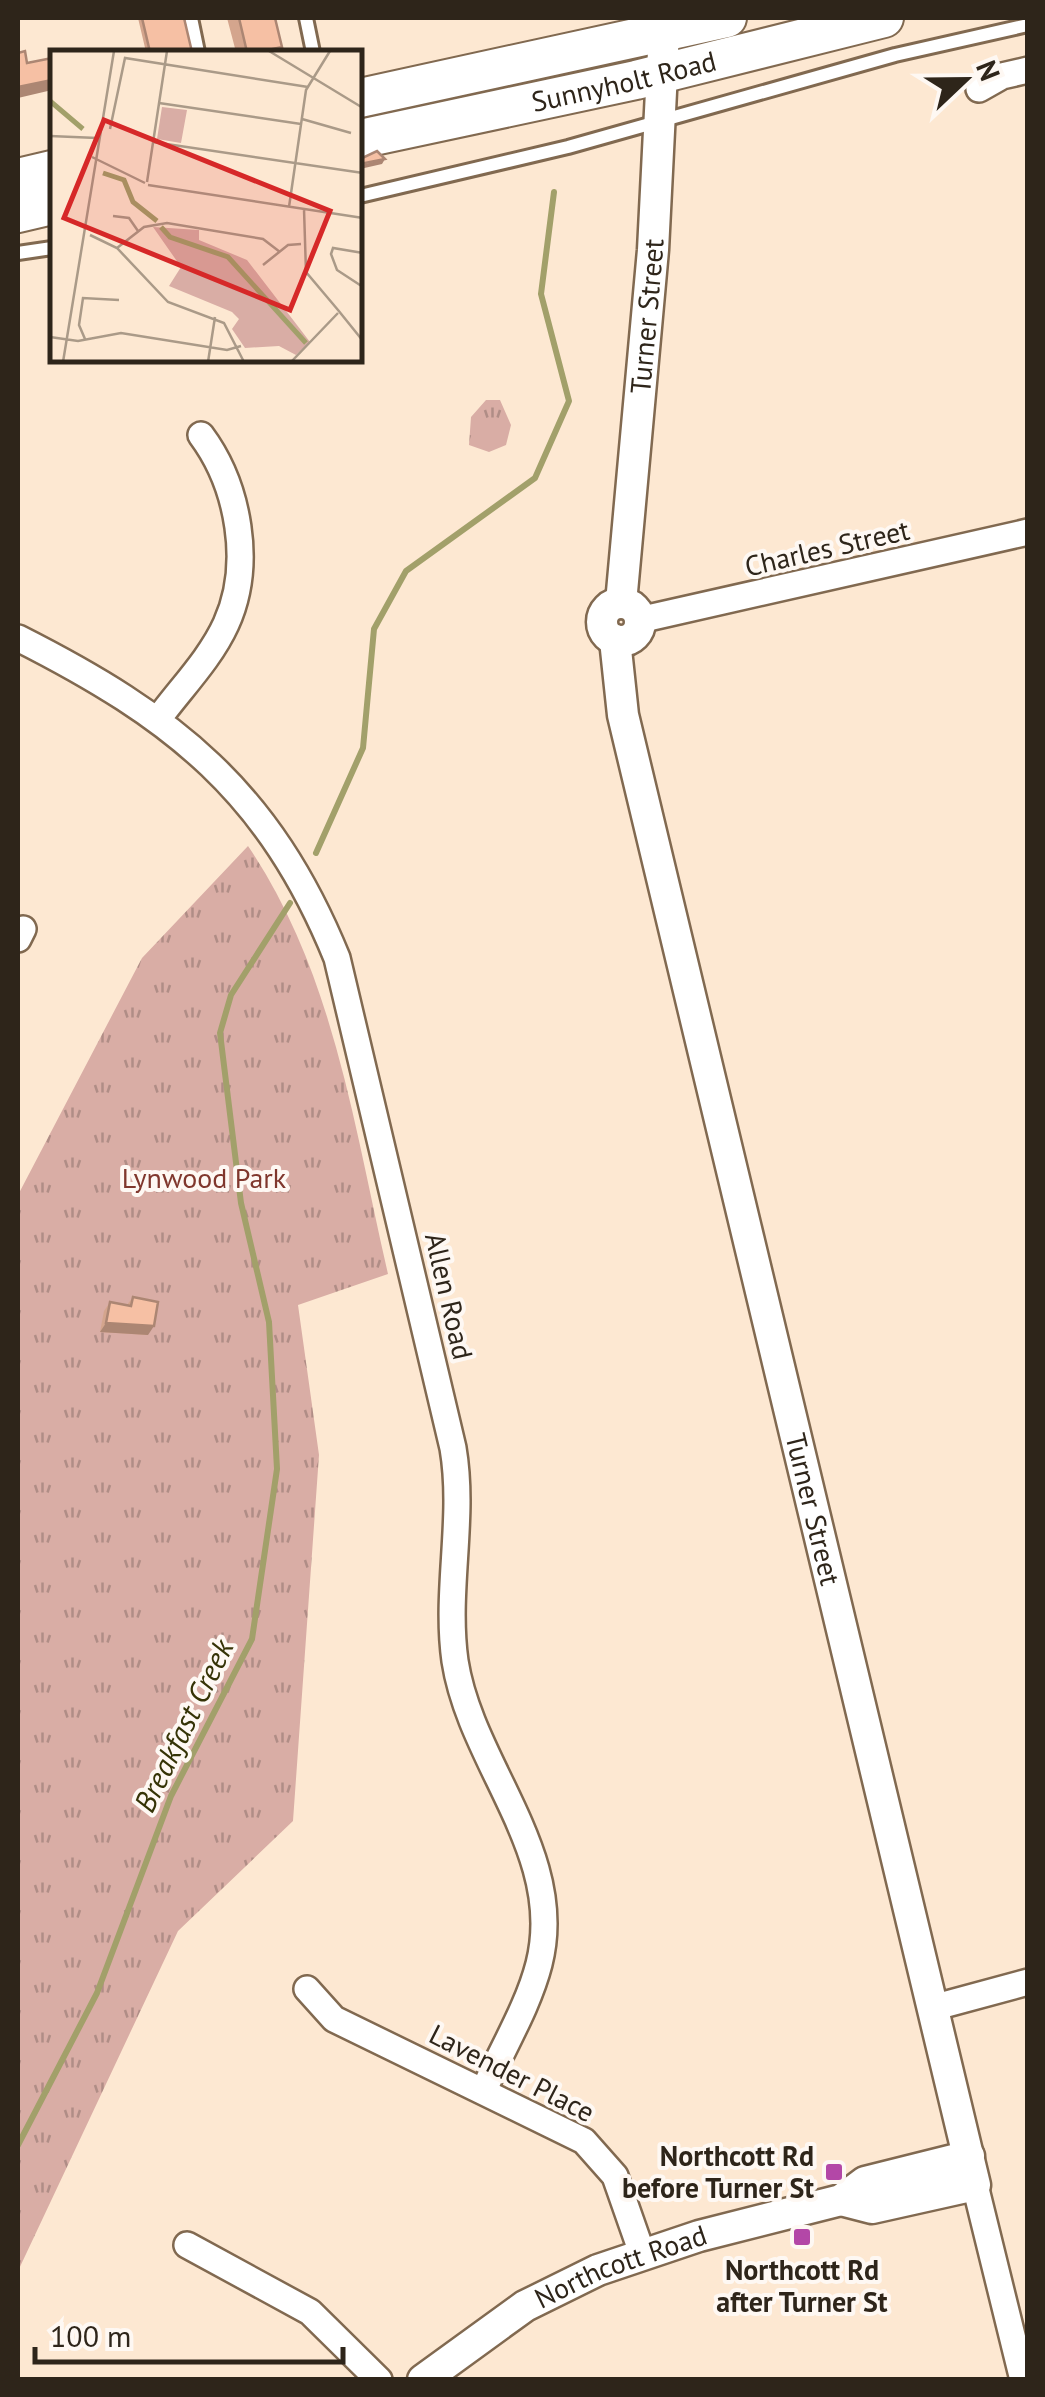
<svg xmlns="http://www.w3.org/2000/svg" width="1045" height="2397" font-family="'PT Sans',sans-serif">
	<defs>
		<pattern id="grass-tufts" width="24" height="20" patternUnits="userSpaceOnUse" patternTransform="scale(2.5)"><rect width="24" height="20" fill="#d9ada5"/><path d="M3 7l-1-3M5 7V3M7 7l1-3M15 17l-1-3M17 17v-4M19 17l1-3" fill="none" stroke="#b08d86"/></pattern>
	</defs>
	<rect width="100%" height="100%" fill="#fde8d2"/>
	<!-- grass -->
	<path fill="url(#grass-tufts)" d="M486,400H500L511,425L506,445L489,452L469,445L471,417Z
		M248,846C334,973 354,1127 388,1274L298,1305L319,1455L293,1821L178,1931L18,2271V1195L142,958Z"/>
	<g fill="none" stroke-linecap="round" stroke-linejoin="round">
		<!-- stream -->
		<path stroke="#a2a06a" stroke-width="6" d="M316,853L363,748L374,629L406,571L535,478L569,401L541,294L554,192
			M18,2145L97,1993L171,1796L252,1639L277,1469L269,1322L241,1203L220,1033L231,995L290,903"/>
		<!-- service casing -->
		<g stroke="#816950" stroke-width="18">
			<path id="service" d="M191,18L198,52
				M306,18L313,52
				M360,196L568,147L895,55L1028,25
				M18,253L52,248"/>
		</g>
		<!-- minor casing -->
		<g stroke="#816950" stroke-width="30">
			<path id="minor" d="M979,89L1002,76L1028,70
				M639,620L1028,532
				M18,638C174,717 269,791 337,958L453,1448C465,1519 445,1590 455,1661C471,1765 567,1854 539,1964C528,2007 502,2049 484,2090
				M159,718C181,688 210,659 226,624C253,565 239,486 201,435
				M18,939L23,929
				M307,1989L334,2019L584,2141L615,2176L642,2253
				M932,2008L1028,1982
				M975,2185L1023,2380
				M187,2245L310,2312L379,2380"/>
		</g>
		<!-- tertiary casing -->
		<g stroke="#816950" stroke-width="35">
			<g id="tertiary">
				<path id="s1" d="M621,603L653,250L664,32"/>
				<circle cx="621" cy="622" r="19"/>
				<path id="s2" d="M615,640L623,715L975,2185L872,2208L841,2200"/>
				<path id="s3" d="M423,2380L525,2306L598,2270L699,2236L841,2200L865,2182L969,2156"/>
			</g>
		</g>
		<!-- primary casing -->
		<g stroke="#816950" stroke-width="42">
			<g id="primary">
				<path d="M360,98L727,18"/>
				<path id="s4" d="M360,139L636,80L884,18"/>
				<path d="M18,178L52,170"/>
				<path d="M18,213L52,205"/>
			</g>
		</g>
		<!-- service -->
		<use href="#service" stroke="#fff" stroke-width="12"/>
		<!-- minor -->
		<use href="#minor" stroke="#fff" stroke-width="25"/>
		<!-- tertiary -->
		<use href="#tertiary" stroke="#fff" stroke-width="30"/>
		<!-- primary -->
		<use href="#primary" stroke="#fff" stroke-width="38"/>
	</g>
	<!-- wall -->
	<path fill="#d4a58d" d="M138,18H184L192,52H146Z
		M227,18H275L282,47L278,52H236Z
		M133,1297L148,1335L100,1332L104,1311L110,1302L127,1305Z"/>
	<!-- shaded-wall -->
	<path fill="#ac8673" d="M282,47L278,52H259Z
		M52,80V90L18,98V87Z
		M385,159L382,164L360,169L361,165Z
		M106,1323L154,1326L148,1335L100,1332Z"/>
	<!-- building -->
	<path fill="#f6c0a4" stroke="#ac8673" stroke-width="2.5" d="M142,18H184L192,52H150Z
		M239,18H275L282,47L259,52H247Z
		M25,51L27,63L52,58V80L18,87V53Z
		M377,151L385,159L360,164V159Z
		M133,1297L158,1302L154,1326L106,1323L110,1302L131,1306Z"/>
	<!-- markers -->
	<g fill="#b347a7" stroke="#fef8f3" stroke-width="4">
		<rect x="824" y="2162" width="20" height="20" rx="5"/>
		<rect x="792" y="2227" width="20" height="20" rx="5"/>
	</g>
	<g text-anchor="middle" stroke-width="8" stroke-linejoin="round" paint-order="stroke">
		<!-- street labels -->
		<g font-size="28" fill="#2e251a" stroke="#fef8f3">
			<text dy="10" stroke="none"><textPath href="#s4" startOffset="270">Sunnyholt Road</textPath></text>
			<text dy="10" stroke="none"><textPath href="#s1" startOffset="288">Turner Street</textPath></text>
			<text transform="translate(827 548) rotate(-13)" y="10">Charles Street</text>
			<text transform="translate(449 1296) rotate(77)" y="10">Allen Road</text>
			<text dy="10" stroke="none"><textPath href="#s2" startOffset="892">Turner Street</textPath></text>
			<text transform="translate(512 2073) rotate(27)" y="10">Lavender Place</text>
			<text dy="10" stroke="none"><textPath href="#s3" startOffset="230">Northcott Road</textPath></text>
		</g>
		<!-- park labels -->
		<g font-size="28" fill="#80372d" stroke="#fef8f3">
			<text x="204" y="1188">Lynwood Park</text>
		</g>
		<!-- poi labels -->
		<g font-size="28" font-weight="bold" fill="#2e251a" stroke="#fef8f3" text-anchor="end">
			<text x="814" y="2166">Northcott Rd<tspan x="814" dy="32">before Turner St</tspan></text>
			<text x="802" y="2280" text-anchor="middle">Northcott Rd<tspan x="802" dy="32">after Turner St</tspan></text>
		</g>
		<!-- water labels -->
		<g font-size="30" font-style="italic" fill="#353306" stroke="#fef8f3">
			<text transform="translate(184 1726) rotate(-64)" y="10">Breakfast Creek</text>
		</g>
	</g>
	<!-- overview -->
	<g transform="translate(50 50)">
		<rect width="312" height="312" fill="#fde8d2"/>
		<path d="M112,57L137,60L131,93L107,89ZM103,177L149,180V190L197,210L260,292L246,305L229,296L195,298L182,279L189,269L182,262L119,236L131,217Z" fill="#d9ada5"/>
		<path fill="none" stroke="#a2a06a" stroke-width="5" d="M0,51L33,79M53,123L74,130L83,152L107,171M111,177L120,187L178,207L256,293"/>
		<path fill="none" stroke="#aa9a88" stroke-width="2.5" d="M219,1L313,58M109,53L251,74M252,69L301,83M60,79L75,8L258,37M0,86L47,88M103,92L313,123M42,107L95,133M97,132L117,1M98,135L313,168M239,157L256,40L280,1M254,159L256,222L288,260M63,166L79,168L88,181M40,185L67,198L118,252L174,273L194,312M67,198L94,177L117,173L213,189L230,202M313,203L283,198L281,204L287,220L313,237M213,215L238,195L251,194M288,260L313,291M0,287L28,291L71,283L177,300L191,296M35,289L29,275L33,248L69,250M13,312L64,1M158,312L165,267M241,312L288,263"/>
		<path fill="#d62828" fill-opacity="0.15" stroke="#d62828" stroke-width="5" d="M54,70L280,161L240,260L14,168Z"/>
		<rect width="312" height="312" fill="none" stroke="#2e251a" stroke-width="5"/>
	</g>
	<!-- border -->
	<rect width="1045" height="2397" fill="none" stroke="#2e251a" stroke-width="40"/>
	<!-- north arrow -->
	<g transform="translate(965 80) rotate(68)" stroke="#fef8f3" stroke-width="8" paint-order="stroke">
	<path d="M0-8L18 38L0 25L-18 38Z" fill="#2e251a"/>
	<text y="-15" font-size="28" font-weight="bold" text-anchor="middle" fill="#2e251a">N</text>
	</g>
	<!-- scale -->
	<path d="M35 2347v15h308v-15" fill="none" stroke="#2e251a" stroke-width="5"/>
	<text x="50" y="2347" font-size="30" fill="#2e251a" stroke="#fef8f3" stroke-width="8" paint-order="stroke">100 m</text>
</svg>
